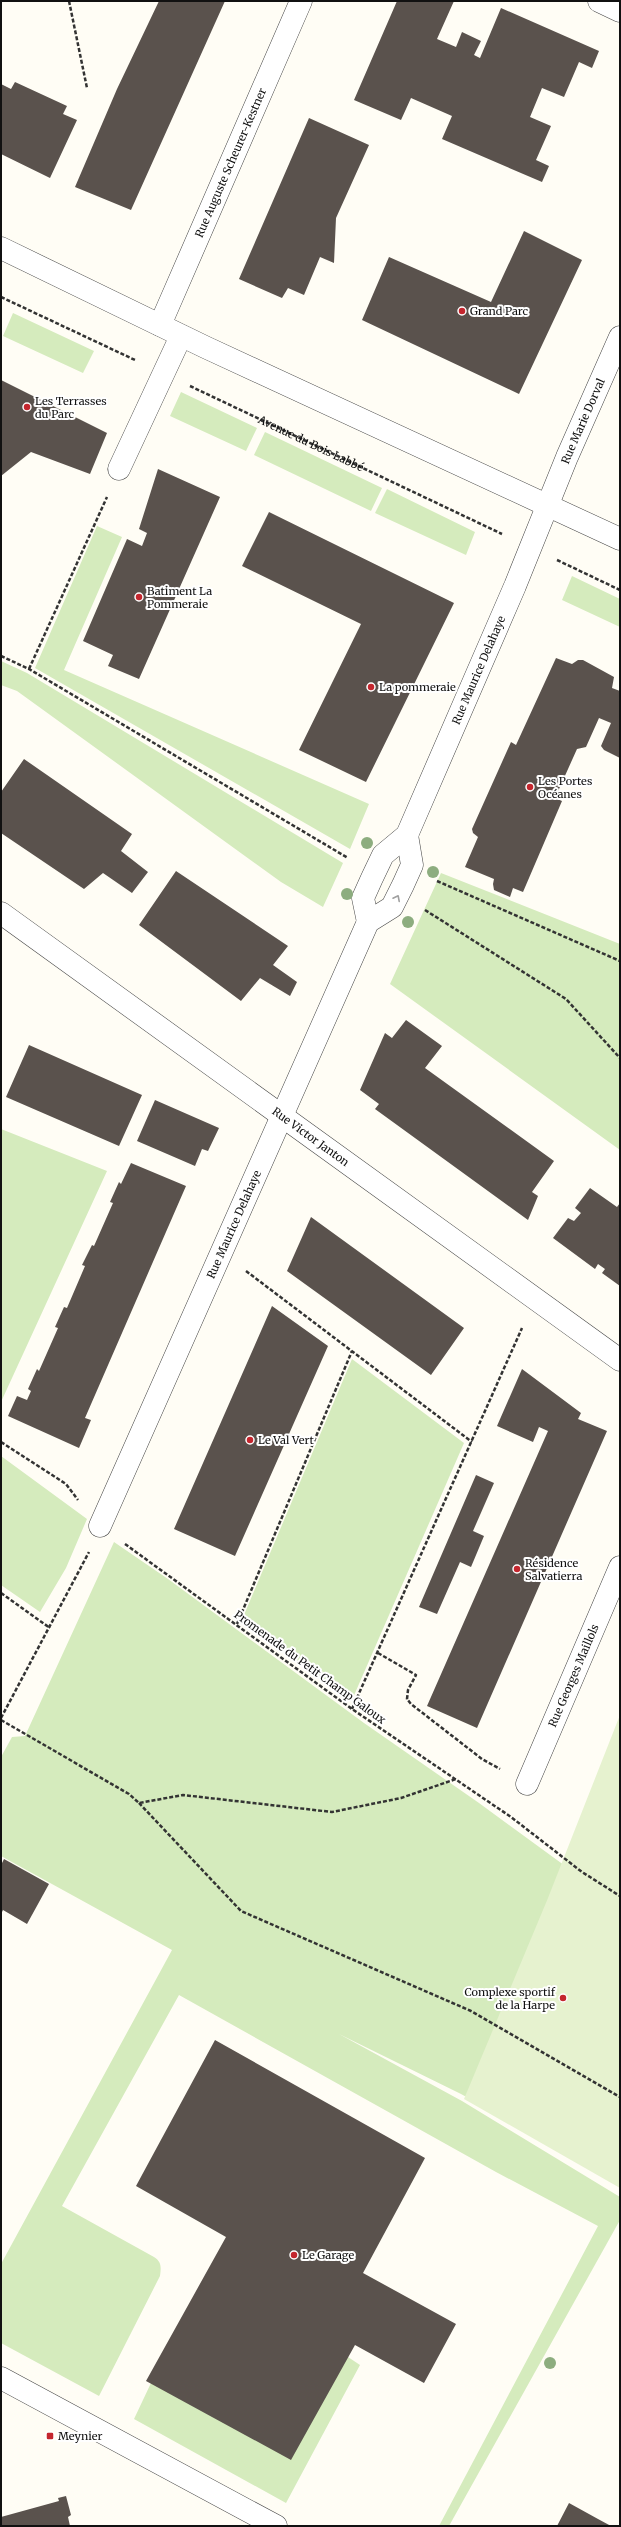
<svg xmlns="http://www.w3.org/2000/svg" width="621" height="2527" font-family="Merriweather,serif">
	<rect width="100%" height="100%" fill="#fffdf5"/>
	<!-- green -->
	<path fill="#d5ebbd" d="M13,313L94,351L83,373L3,336Z
		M181,392L257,428L246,451L170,416Z
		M265,432L382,488L371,511L254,455Z
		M387,489L475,532L466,555L375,513Z
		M97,526L122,537L64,670L369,804L350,849L35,668Z
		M572,576L620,599V627L562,600Z
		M1,661L27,673L343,863L323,907L281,882L17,691L1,685Z
		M441,873L620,944V1150L390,984Z
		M1,1129L107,1171L1,1402Z
		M352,1359L464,1443L352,1700L241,1622Z
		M1,1456L87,1519L66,1568L40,1612L1,1585Z
		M114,1542L168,1579L364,1723L479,1803L620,1906V2182L461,2094L339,2034L462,2101L620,2197V2220L449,2526H439L598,2226L496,2172L179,1995L62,2206L154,2257C162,2262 161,2268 160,2276L99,2396L1,2343V2264L172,1950L1,1856V1757L12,1737L25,1736Z
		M348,2357L360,2365L286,2503L134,2419L151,2383Z"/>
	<!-- pitch -->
	<path fill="#e6f2cf" d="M620,1715V2188L464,2099L548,1898Z"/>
	<!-- building -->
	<path fill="#5a524d" d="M159,1H225L131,210L75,187L117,89Z
		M397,1H454L437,39L456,47L462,32L481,41L474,55L480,58L501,8L599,51L592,68L579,62L564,97L542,88L530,117L551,126L536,160L549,166L542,182L442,139L452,116L411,98L401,120L354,100Z
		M15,82L67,106L63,114L77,120L50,178L1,154V84L11,89Z
		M309,118L369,145L336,218L334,263L320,257L304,295L288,288L282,298L239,279Z
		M524,231L582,260L519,394L362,320L389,257L491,302Z
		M1,380L107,433L90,474L31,452L1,476Z
		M158,469L220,497L139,679L108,666L113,655L83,641L127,539L142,546L147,533L139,529Z
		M269,512L454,603L366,782L299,750L361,624L242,566Z
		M556,658L572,664L578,660H583L614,677L612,688L620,691V758L604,750L601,746L611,723L599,718L586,747L577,749L555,798L562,801L523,892L513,888L510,897L494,890L493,884L494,879L465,867L478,837L473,833L472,829L511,742L516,745Z
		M24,759L132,834L121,851L148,872L132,893L103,873L84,889L1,833V792Z
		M176,871L288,946L273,965L297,982L290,996L260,978L241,1001L139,925Z
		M406,1020L442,1046L425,1068L554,1161L532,1192L538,1196L528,1220L375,1109L379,1104L360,1090L385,1033L392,1038Z
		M29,1045L142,1095L119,1146L6,1097Z
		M155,1100L219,1128L208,1151L202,1149L195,1166L137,1141Z
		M131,1163L186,1186L85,1418L91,1420L79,1448L8,1416L17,1396L27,1400L31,1391L28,1389L37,1369L39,1371L58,1328L55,1327L64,1307L67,1308L85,1266L82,1265L92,1245L94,1246L113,1203L110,1202L119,1182L121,1184Z
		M590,1188L617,1207L620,1203V1286L602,1273L605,1269L598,1264L595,1269L553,1238L568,1218L574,1221L581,1213L575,1208Z
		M311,1217L464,1328L431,1375L287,1271Z
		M272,1306L328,1346L235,1556L174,1529Z
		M522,1369L581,1413L578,1419L607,1431L477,1728L427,1706L548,1431L539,1427L533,1442L497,1426Z
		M476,1475L494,1483L473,1531L484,1536L471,1567L460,1562L437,1614L419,1607Z
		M4,1859L49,1884L27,1924L3,1910L1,1914V1865Z
		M215,2040L425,2158L363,2273L456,2324L424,2383L355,2345L291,2460L146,2381L226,2237L136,2186Z
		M66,2496L71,2515L68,2517L70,2526H1V2517L59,2501L58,2498Z
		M569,2503L598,2519L611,2526H557Z"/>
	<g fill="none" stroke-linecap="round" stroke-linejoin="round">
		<!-- minor casing -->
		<g stroke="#444" stroke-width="23">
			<g id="minor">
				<path d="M599,1L620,11"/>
				<path d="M1,248L205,347L620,539"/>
				<path id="s2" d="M160,325L301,1"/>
				<path d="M119,469L181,336"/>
				<path id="s3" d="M1,913L620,1360"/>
				<path id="s4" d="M368,922L363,898L372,878L383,855L407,835L515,586L567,457L620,337"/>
				<path id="s5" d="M100,1526L368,922L392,907L403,885L412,865L407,835"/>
				<path id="s6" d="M527,1784L620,1567"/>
				<path d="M1,2378L276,2526"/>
			</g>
		</g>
		<!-- path -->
		<g stroke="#333" stroke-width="2.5" stroke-dasharray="4 2" stroke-linecap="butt">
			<path d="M69,1L87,88"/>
			<path d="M1,297L135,360"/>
			<path id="s1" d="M190,386L502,534"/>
			<path d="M557,560L620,590"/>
			<path d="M1,656L29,669L348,858"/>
			<path d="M29,669L107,497"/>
			<path d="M437,881L620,961"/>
			<path d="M425,910L566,999L620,1058"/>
			<path d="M246,1271L472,1442"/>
			<path d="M1,1442L66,1484L78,1500"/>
			<path d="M125,1544L352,1709L511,1817L582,1872L620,1896"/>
			<path d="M1,1593L50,1628"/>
			<path d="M237,1624L352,1351"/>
			<path d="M378,1653L416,1675L408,1690L407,1699L411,1704L482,1759L500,1769"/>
			<path d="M352,1709L522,1328"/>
			<path d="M1,1718L89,1552"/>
			<path d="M1,1720L129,1794L139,1803L183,1795L332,1812L401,1798L456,1779"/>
			<path d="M139,1803L241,1911L471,2011L620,2097"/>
		</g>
		<!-- minor -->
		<use href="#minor" stroke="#fff" stroke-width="22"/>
	</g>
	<!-- trees -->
	<g fill="#8dad7f">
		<circle cx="367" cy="843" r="6"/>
		<circle cx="433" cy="872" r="6"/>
		<circle cx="347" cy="894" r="6"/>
		<circle cx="408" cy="922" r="6"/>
		<circle cx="550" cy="2363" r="6"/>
	</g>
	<!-- one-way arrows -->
	<defs><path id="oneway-chevron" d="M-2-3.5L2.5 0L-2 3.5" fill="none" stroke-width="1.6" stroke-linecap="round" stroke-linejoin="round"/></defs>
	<use stroke="#a0a0a0" href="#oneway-chevron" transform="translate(397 898) rotate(-63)"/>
	<!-- markers -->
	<g fill="#c4262e" stroke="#fff" stroke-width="1.5">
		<circle cx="462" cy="311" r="4"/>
		<circle cx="27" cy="407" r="4"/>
		<circle cx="139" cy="597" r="4"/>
		<circle cx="371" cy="687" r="4"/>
		<circle cx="530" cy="787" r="4"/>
		<circle cx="250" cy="1440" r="4"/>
		<circle cx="517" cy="1569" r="4"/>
		<circle cx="563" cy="1998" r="4"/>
		<circle cx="294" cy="2255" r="4"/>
		<rect x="46" y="2432" width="8" height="8" rx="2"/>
	</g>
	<g text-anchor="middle" stroke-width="4" stroke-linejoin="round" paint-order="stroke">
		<!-- street labels -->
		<g font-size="11" fill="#111" stroke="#fff">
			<text dy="4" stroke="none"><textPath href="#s2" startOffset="177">Rue Auguste Scheurer-Kestner</textPath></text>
			<text dy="4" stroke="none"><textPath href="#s4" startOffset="553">Rue Marie Dorval</textPath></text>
			<text dy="4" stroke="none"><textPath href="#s1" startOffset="134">Avenue du Bois Labbé</textPath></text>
			<text dy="4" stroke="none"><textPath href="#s4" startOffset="283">Rue Maurice Delahaye</textPath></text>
			<text dy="4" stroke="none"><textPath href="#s3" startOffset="382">Rue Victor Janton</textPath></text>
			<text dy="4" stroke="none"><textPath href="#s5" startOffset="330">Rue Maurice Delahaye</textPath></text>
			<text transform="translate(310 1667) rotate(36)" y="4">Promenade du Petit Champ Galoux</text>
			<text dy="4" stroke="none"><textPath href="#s6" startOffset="118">Rue Georges Maillols</textPath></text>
		</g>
		<!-- poi labels -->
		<g font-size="11" fill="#111" stroke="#fff" text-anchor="start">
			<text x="470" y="315">Grand Parc</text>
			<text x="35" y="405">Les Terrasses<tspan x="35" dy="13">du Parc</tspan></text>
			<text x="147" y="595">Batiment La<tspan x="147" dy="13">Pommeraie</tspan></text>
			<text x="379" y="691">La pommeraie</text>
			<text x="538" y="785">Les Portes<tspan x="538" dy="13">Océanes</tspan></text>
			<text x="258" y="1444">Le Val Vert</text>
			<text x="525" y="1567">Résidence<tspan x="525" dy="13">Salvatierra</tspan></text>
			<text x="555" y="1996" text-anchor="end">Complexe sportif<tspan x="555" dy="13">de la Harpe</tspan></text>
			<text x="302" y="2259">Le Garage</text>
			<text x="58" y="2440">Meynier</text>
		</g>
	</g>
	<!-- border -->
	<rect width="621" height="2527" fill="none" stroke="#111111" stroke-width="4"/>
</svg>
